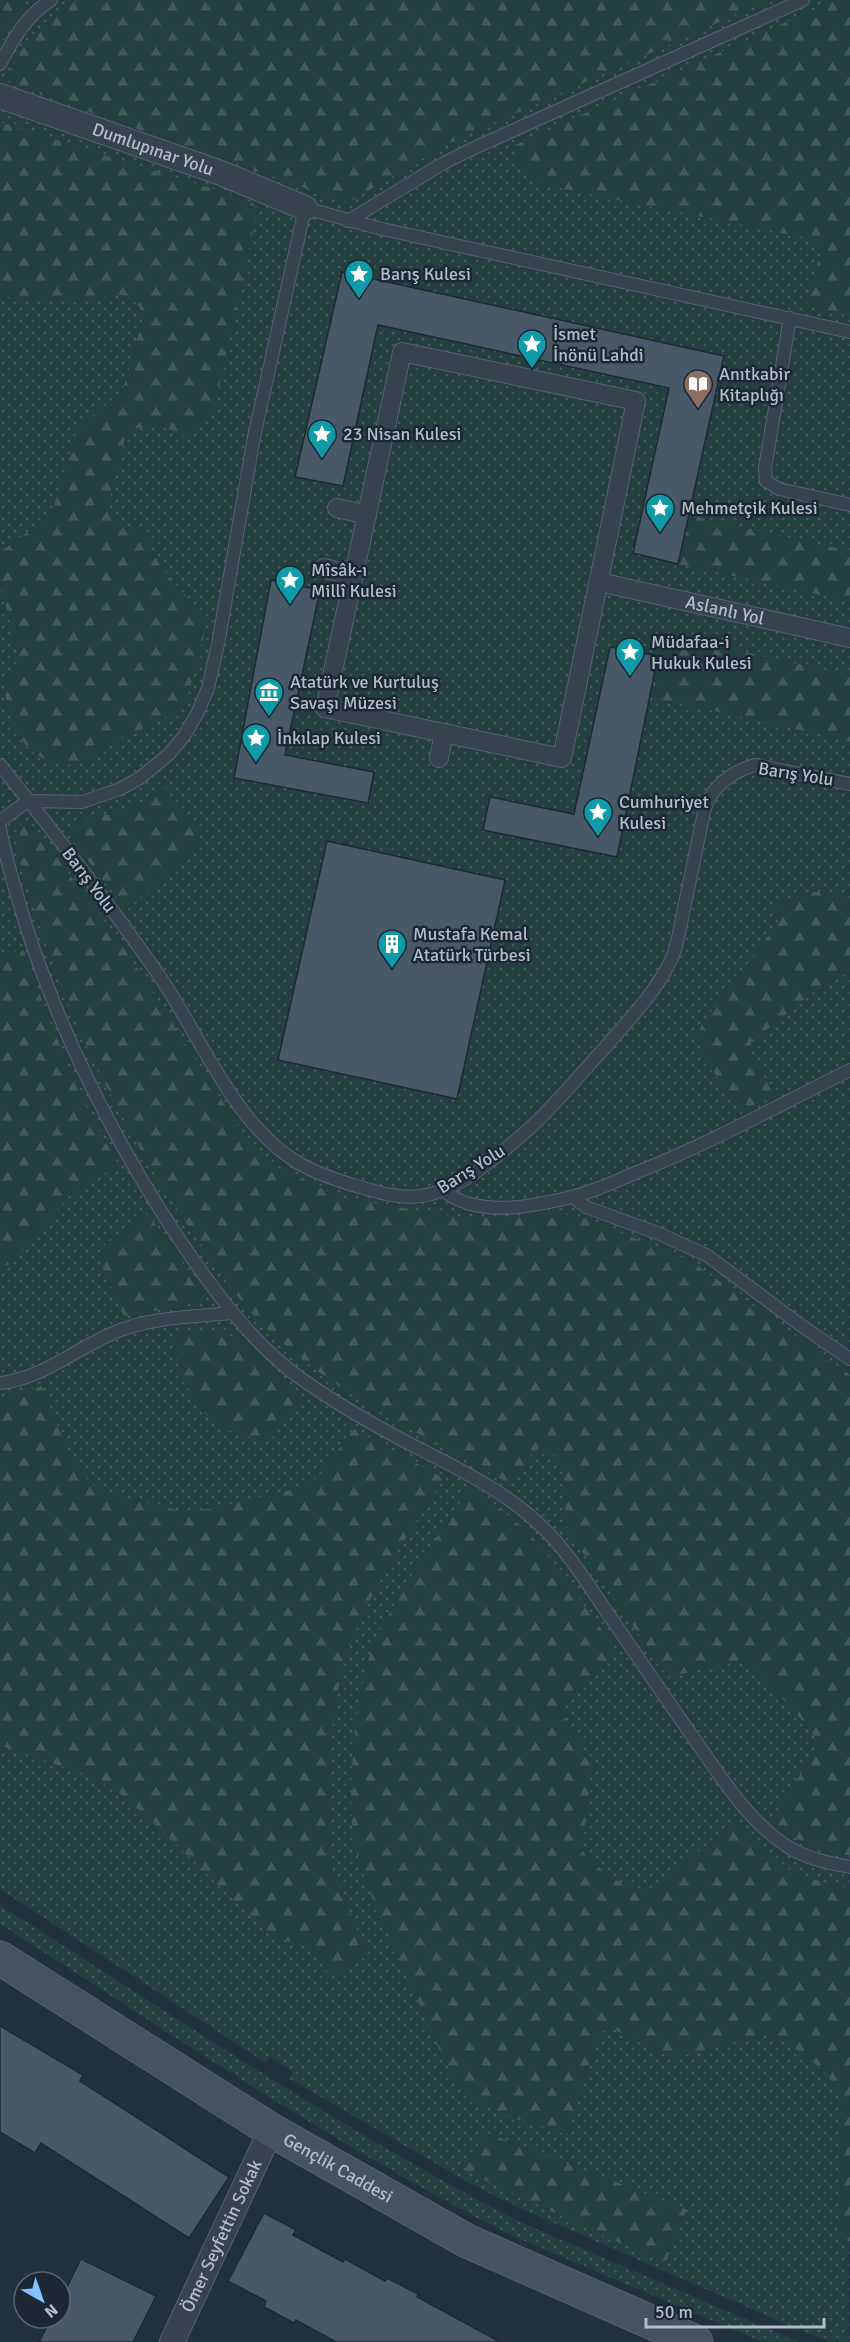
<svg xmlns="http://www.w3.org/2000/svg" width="850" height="2342" font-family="Signika,sans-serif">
	<defs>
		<pattern id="green-dots" width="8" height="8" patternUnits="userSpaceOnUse" patternTransform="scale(1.5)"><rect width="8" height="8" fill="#23403f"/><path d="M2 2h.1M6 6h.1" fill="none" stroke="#415a59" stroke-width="1.8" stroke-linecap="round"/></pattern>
		<pattern id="forest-firs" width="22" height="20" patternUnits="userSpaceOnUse" patternTransform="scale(1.5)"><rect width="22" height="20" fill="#23403f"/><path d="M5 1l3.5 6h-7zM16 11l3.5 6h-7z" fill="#415a59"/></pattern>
	</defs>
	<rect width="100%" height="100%" fill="#21323f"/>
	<!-- green -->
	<path fill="url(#green-dots)" d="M0,0H850L849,2342H832L797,2329L520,2208L471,2184L290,2079L293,2072L270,2057L266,2063L0,1889Z
		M0,1905C171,2014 339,2129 520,2222L799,2342H763L515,2237C336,2147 169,2032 0,1924Z"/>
	<!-- forest -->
	<path fill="url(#forest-firs)" d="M0,0H23L26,6L16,17L0,44Z
		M79,0H769L447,144L349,202L338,200L13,85L7,79C17,44 49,18 79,0Z
		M835,0H850V316L806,306L821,251L818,243L812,239L539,184C524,176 519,161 511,147Z
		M0,122L245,199L254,204L257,212L213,414L209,419L182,436C174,428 149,424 138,428C133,429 129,434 125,437C122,451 118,465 115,478C107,511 103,532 146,528C150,545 154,558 164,571C179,592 202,605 205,632L187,698L176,718C167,714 159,720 151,724C141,729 131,733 122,739C98,753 75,775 46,760C37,755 30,751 24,743C17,732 4,698 4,686C3,675 17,670 18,658L0,580V552L45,520L52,513L74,438C85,415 110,407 124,386L143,318V310L130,298L118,294L76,303L0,296Z
		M689,515L850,551V601L678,564Z
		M661,634L850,675V741L650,697Z
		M165,788L198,834L200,840L198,846L127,910L74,843L72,835L79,820L115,813L136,805Z
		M22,824L29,825L40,835L123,946L240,1129L266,1158L283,1171L344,1198L451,1216L496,1218L549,1212L584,1218L691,1261L850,1375V1856C818,1849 796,1842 771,1820L815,1752L817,1741L810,1729L752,1665L742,1660L668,1677L568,1531C561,1506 575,1454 540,1447C525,1456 520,1480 505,1481C421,1435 331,1392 262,1324C237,1300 219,1270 199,1242C154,1176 113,1105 81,1033C60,987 45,939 30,892C25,875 7,836 22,824Z
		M811,892H820L850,899V972L824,984L751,1042L752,1053L774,1096L741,1113C731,1095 700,1057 698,1040C698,1033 700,1028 703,1022L776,926L779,919L775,904Z
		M24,951C50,1024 78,1099 119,1165L70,1195L10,1264L3,1266L0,1265V952Z
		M148,1214L201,1288L204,1295L201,1300L194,1303L124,1317L100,1260V1251L109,1240Z
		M208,1331L231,1336L240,1342L302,1397L273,1437C254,1441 225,1432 211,1419C200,1410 180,1376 177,1362C175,1353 175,1343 175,1334Z
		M42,1386C56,1419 73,1479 106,1493L182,1511L210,1509L303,1487L318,1477L354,1429L443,1478C410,1534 368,1591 347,1654C335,1693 331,1734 329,1775C328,1804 326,1833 333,1862C340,1894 355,1924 369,1955L331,1977C323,1966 315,1950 302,1945C291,1940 280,1941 270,1935L162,1831L118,1792L89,1776L0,1745V1399Z
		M470,1487L523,1527L545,1551L619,1654C605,1665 560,1695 564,1713C566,1726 587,1748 592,1766L582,1850C596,1869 621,1885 643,1892L654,1886L736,1822C748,1834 759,1847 772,1858C795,1876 822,1883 850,1888V2241L833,2235L839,2216L842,2102C840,2096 839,2090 835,2085C822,2066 788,2040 766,2035L677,2057C652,2055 632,2034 608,2028L600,2033L567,2135C539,2125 496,2116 472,2097C458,2087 450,2071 442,2056C425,2017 408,1979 391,1940C376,1906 358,1871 353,1833C349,1802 352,1770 354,1738C358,1702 363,1666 379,1633C404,1582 439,1535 470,1487Z
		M485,2132L687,2209L665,2264L465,2171Z"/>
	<!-- building -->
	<path fill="#475968" stroke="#1d2a36" stroke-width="1.5" d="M342,272L724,356L678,564L633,553L669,388L378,325L343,486L295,477Z
		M271,580L320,590L285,755L374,772L368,803L234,778Z
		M610,647L658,656L617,857L483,830L490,797L574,814Z
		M327,841L505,880L457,1099L278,1060Z
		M0,2026L83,2075L80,2081L229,2177L189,2238L41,2143L35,2153L0,2132Z
		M264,2213L296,2230L293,2235L343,2262L345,2259L385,2281L387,2278L418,2294L417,2297L500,2342H336L296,2320L294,2323L264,2307L266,2301L228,2281Z
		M81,2259L156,2296L133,2342H39L51,2319L60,2318V2301Z"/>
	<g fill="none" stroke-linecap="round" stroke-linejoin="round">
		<!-- service casing -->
		<g stroke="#54616d" stroke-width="14">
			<path id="service" d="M0,64C13,39 27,15 51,0
				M348,221L442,164L474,148L803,0
				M790,318L765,468L766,481L779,489L850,505
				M0,765C55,833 108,902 158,974C200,1034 231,1120 295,1161C313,1172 333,1179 353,1185C373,1191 399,1199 420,1196C459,1192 501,1153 530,1128C555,1105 577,1078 600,1053C625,1024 656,993 672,958C679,941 681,921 685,903C692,871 698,839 705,808C712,786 733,771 755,765L850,784
				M0,821L28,801L82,802L120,789L140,778L169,754L184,736L197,714L208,688L218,644L254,437L305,208L378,228L850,332
				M0,828C6,862 17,895 27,929C62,1036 112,1136 173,1230C209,1284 247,1339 300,1378C334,1402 372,1424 408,1443C461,1470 513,1494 553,1538C575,1562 592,1591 611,1618C641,1662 671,1706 702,1750C727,1786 752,1825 790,1848C808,1859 830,1863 850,1867
				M443,1190C476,1218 532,1207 571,1197C593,1192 614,1182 635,1173C709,1144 779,1105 850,1070
				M573,1197L586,1207L660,1234L708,1256L799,1324L850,1359
				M0,1383C41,1379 76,1349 113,1333C150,1317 192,1317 231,1313"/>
		</g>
		<!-- pedestrian casing -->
		<g stroke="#54616d" stroke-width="20">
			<g id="pedestrian">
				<path d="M402,352L636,401L562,758L325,708Z"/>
				<path d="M337,508L367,515"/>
				<path d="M324,568L354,576"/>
				<path id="s1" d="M599,582L850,638"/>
				<path d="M439,758L444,733"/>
			</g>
		</g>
		<!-- minor casing -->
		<g stroke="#54616d" stroke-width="26">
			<g id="minor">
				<path id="s2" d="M0,96L221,173L305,208"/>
				<path id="s3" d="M172,2342L271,2130"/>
			</g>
		</g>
		<!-- secondary casing -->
		<g stroke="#54616d" stroke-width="35">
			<g id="secondary">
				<path id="s4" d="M0,1958L271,2130L467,2241L696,2342"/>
			</g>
		</g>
		<!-- service -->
		<use href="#service" stroke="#36434f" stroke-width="12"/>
		<!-- pedestrian -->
		<use href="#pedestrian" stroke="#36434f" stroke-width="18"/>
		<!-- minor -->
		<use href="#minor" stroke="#36434f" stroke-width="24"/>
		<!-- secondary -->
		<use href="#secondary" stroke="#435362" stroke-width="33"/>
	</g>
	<!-- icons -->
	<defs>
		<g id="sight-pin" transform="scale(1.5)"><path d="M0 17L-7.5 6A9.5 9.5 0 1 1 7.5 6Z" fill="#0f9aa8" stroke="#1b2834"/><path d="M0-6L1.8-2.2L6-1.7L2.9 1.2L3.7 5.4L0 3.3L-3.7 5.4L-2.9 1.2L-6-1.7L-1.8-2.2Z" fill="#fff"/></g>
		<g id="library-pin" transform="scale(1.5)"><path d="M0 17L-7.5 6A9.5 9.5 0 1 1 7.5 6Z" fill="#8d6e63" stroke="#1b2834"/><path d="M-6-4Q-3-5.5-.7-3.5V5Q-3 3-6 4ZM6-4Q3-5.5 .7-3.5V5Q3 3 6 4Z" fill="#fff"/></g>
		<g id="museum-pin" transform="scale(1.5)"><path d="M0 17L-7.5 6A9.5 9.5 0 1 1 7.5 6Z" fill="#0f9aa8" stroke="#1b2834"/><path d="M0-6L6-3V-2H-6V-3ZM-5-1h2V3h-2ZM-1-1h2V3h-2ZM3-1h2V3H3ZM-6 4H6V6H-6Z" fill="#fff"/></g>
		<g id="building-pin" transform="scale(1.5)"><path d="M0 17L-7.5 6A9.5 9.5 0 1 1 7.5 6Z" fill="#0f9aa8" stroke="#1b2834"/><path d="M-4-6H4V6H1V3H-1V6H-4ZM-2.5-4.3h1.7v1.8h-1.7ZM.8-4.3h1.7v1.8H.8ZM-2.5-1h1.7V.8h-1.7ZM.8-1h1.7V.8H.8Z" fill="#fff"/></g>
	</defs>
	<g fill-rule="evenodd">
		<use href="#sight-pin" x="359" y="274"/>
		<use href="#sight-pin" x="532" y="344"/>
		<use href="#library-pin" x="698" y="384"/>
		<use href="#sight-pin" x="322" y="434"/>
		<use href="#sight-pin" x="660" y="508"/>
		<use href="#sight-pin" x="290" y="580"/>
		<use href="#sight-pin" x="630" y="652"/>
		<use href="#museum-pin" x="269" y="692"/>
		<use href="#sight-pin" x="256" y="738"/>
		<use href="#sight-pin" x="598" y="812"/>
		<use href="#building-pin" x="392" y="944"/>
	</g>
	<g text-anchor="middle" stroke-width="5" stroke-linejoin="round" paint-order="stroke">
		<!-- street labels -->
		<g font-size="18" fill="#b1beca" stroke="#1b2834">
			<text dy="6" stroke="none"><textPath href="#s2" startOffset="162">Dumlupınar Yolu</textPath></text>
			<text dy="6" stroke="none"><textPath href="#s1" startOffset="129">Aslanlı Yol</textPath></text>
			<text transform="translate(796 774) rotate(9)" y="6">Barış Yolu</text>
			<text transform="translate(89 880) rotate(53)" y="6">Barış Yolu</text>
			<text transform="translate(471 1169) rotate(-32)" y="6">Barış Yolu</text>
			<text dy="6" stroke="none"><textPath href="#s4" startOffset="398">Gençlik Caddesi</textPath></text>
			<text dy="6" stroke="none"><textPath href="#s3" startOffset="117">Ömer Seyfettin Sokak</textPath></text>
		</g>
		<!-- poi labels -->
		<g font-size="18" fill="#b1beca" stroke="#1b2834" text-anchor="start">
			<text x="380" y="280">Barış Kulesi</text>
			<text x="553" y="340">İsmet<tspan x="553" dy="21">İnönü Lahdi</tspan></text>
			<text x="719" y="380">Anıtkabir<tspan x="719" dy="21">Kitaplığı</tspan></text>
			<text x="343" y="440">23 Nisan Kulesi</text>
			<text x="681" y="514">Mehmetçik Kulesi</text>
			<text x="311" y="576">Mîsâk-ı<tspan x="311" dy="21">Millî Kulesi</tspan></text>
			<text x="651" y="648">Müdafaa-i<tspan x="651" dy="21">Hukuk Kulesi</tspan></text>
			<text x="290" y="688">Atatürk ve Kurtuluş<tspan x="290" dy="21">Savaşı Müzesi</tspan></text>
			<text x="277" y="744">İnkılap Kulesi</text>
			<text x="619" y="808">Cumhuriyet<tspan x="619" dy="21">Kulesi</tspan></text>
			<text x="413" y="940">Mustafa Kemal<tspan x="413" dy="21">Atatürk Türbesi</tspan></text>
		</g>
	</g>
	<!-- north arrow -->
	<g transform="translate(42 2300) rotate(140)"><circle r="28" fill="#1b2834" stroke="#576470" stroke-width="1.5"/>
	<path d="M0-4.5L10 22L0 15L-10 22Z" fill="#81c2ff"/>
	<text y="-9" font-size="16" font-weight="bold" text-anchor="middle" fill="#b1beca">N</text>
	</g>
	<!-- scale -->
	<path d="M646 2318v9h178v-9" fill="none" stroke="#b1beca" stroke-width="3"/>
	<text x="655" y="2318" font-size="18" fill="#b1beca" stroke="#1b2834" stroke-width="4.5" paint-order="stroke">50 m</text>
</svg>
